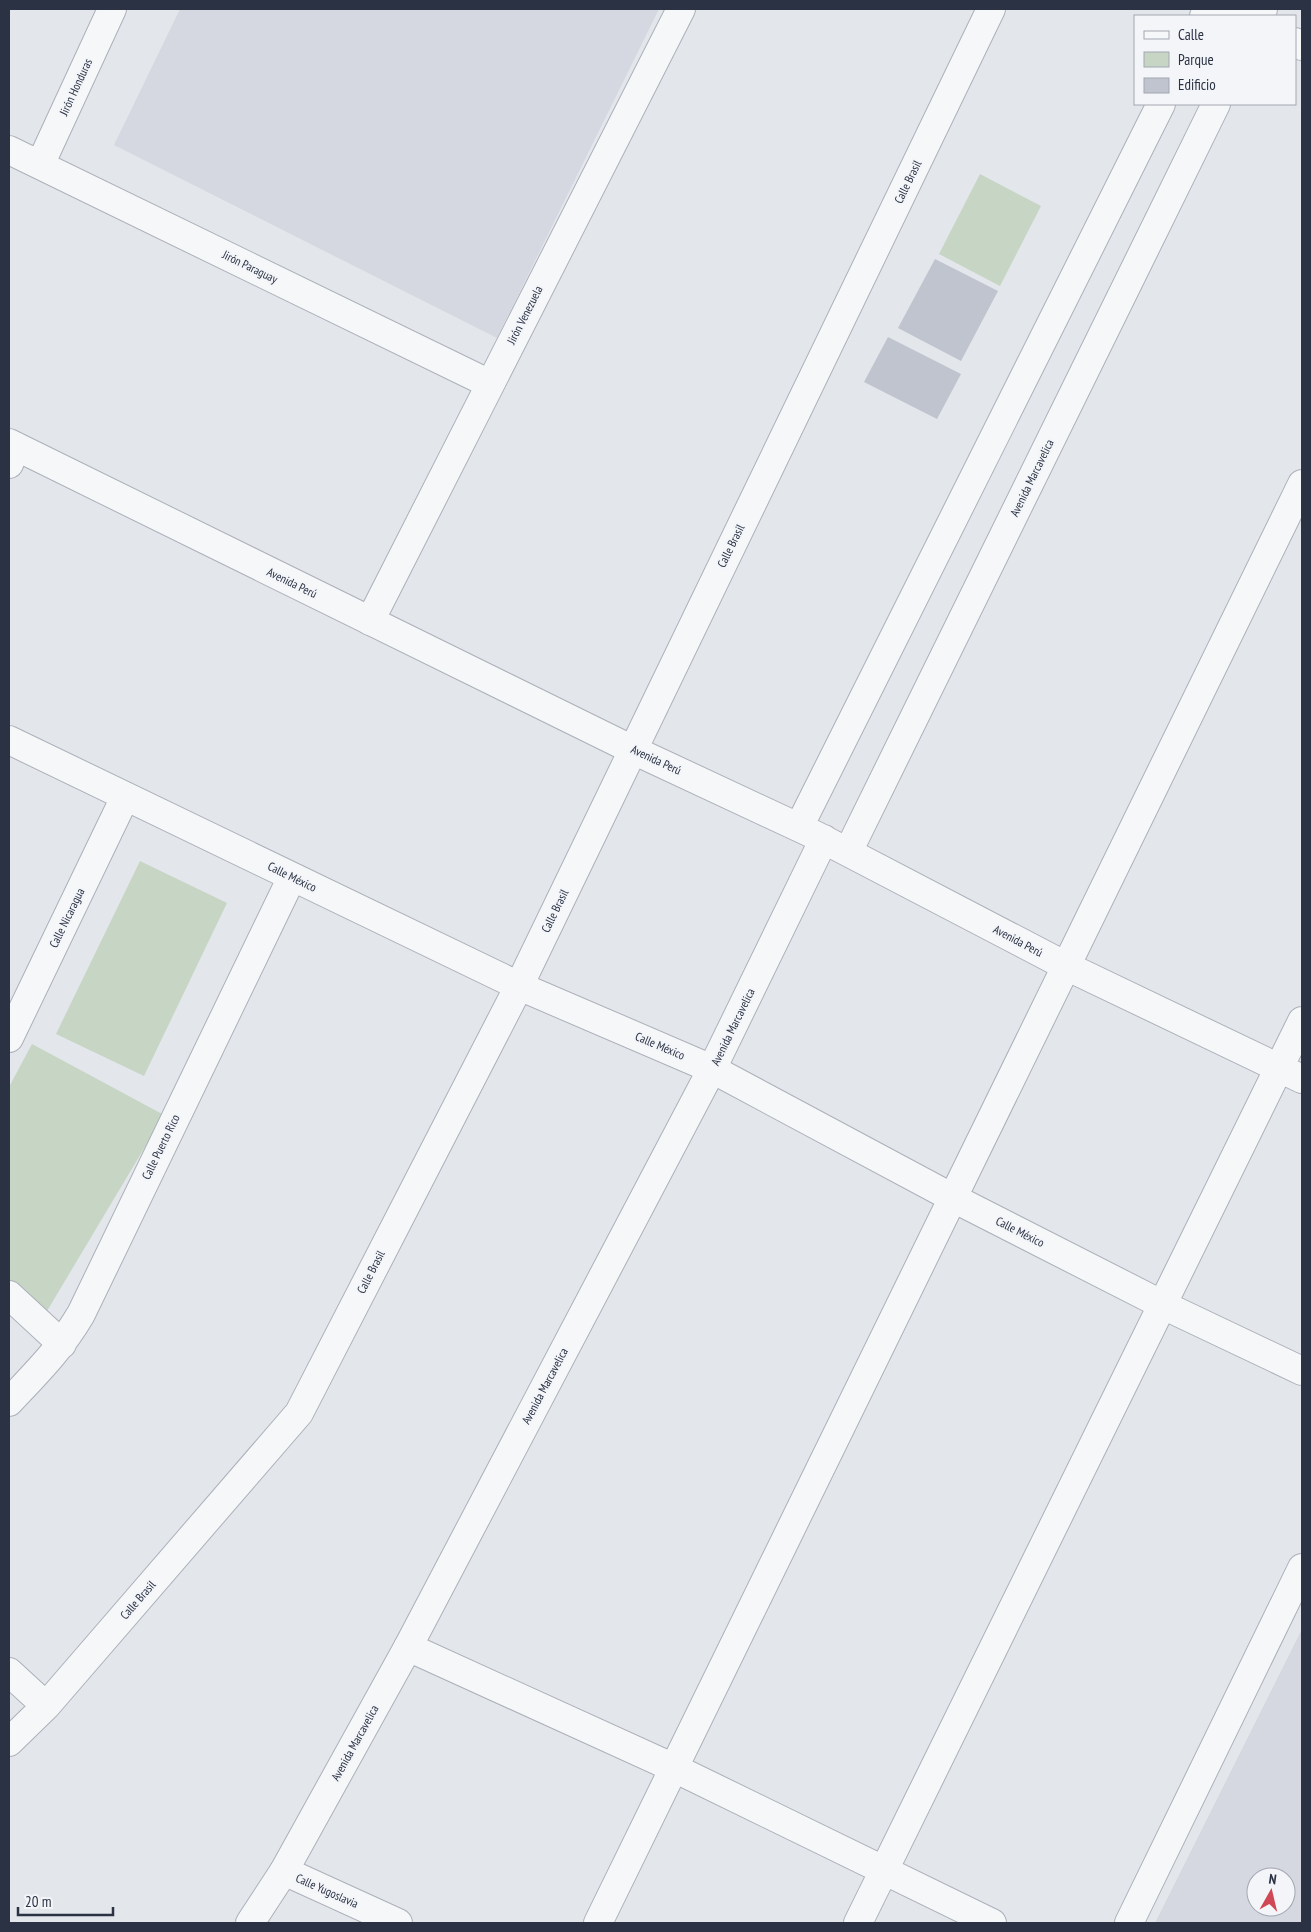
<svg xmlns="http://www.w3.org/2000/svg" width="1311" height="1932" font-family="'PT Sans Narrow',sans-serif">
	<rect width="100%" height="100%" fill="#e3e6eb"/>
	<!-- built -->
	<path fill="#d5d8e0" fill-rule="evenodd" d="M180,9H659L497,338L114,145Z
		M1302,1629V1923H1155ZM1256,1877H1286V1907H1256Z"/>
	<!-- green -->
	<path fill="#c7d5c4" d="M980,174L1041,206L1000,286L939,254Z
		M140,861L227,903L144,1076L56,1034Z
		M32,1044L164,1115L47,1311L9,1281V1087Z"/>
	<!-- building -->
	<path fill="#c0c4ce" d="M935,259L998,291L961,361L898,328Z
		M888,337L961,374L937,419L864,382Z"/>
	<g fill="none" stroke-linecap="round" stroke-linejoin="round">
		<!-- minor casing -->
		<g stroke="#acb0b9" stroke-width="30">
			<path id="minor" d="M1228,9L1243,16
				M1295,42L1302,46
				M9,150L490,384
				M40,165L112,9
				M9,464L16,447
				M370,621L681,9
				M9,740L519,986L712,1069L953,1198L1163,1305L1302,1371
				M9,1038L125,797
				M9,1295L62,1344
				M9,1402C38,1371 59,1351 81,1314L292,877
				M408,1647L674,1768L992,1923
				M9,1672L46,1706
				M9,1742L46,1706L299,1413L519,986L991,9
				M284,1871L398,1923
				M598,1923L1302,484
				M858,1923L1302,1021
				M1129,1923L1302,1568"/>
		</g>
		<!-- tertiary casing -->
		<g stroke="#acb0b9" stroke-width="30">
			<path id="tertiary" d="M1204,16L1208,9
				M1259,16L1263,9
				M9,443L633,750L815,835L1066,966L1302,1079
				M799,827L1161,104
				M848,852L1216,104
				M250,1923L284,1871L408,1647L712,1069L824,839"/>
		</g>
		<!-- minor -->
		<use href="#minor" stroke="#f6f7f9" stroke-width="28"/>
		<!-- tertiary -->
		<use href="#tertiary" stroke="#f6f7f9" stroke-width="28"/>
	</g>
	<g text-anchor="middle" stroke-width="4" stroke-linejoin="round" paint-order="stroke">
		<!-- street labels -->
		<g font-size="12" fill="#2a3244" stroke="#f3f5f8">
			<text transform="translate(76 87) rotate(-65)" y="4">Jirón Honduras</text>
			<text transform="translate(908 182) rotate(-64)" y="4">Calle Brasil</text>
			<text transform="translate(250 267) rotate(26)" y="4">Jirón Paraguay</text>
			<text transform="translate(525 315) rotate(-63)" y="4">Jirón Venezuela</text>
			<text transform="translate(1032 478) rotate(-64)" y="4">Avenida Marcavelica</text>
			<text transform="translate(731 546) rotate(-64)" y="4">Calle Brasil</text>
			<text transform="translate(292 583) rotate(26)" y="4">Avenida Perú</text>
			<text transform="translate(656 760) rotate(25)" y="4">Avenida Perú</text>
			<text transform="translate(292 877) rotate(26)" y="4">Calle México</text>
			<text transform="translate(555 911) rotate(-64)" y="4">Calle Brasil</text>
			<text transform="translate(67 918) rotate(-64)" y="4">Calle Nicaragua</text>
			<text transform="translate(1018 941) rotate(28)" y="4">Avenida Perú</text>
			<text transform="translate(733 1027) rotate(-64)" y="4">Avenida Marcavelica</text>
			<text transform="translate(660 1046) rotate(23)" y="4">Calle México</text>
			<text transform="translate(161 1147) rotate(-64)" y="4">Calle Puerto Rico</text>
			<text transform="translate(1020 1232) rotate(27)" y="4">Calle México</text>
			<text transform="translate(371 1272) rotate(-63)" y="4">Calle Brasil</text>
			<text transform="translate(545 1386) rotate(-62)" y="4">Avenida Marcavelica</text>
			<text transform="translate(138 1600) rotate(-49)" y="4">Calle Brasil</text>
			<text transform="translate(355 1743) rotate(-61)" y="4">Avenida Marcavelica</text>
			<text transform="translate(327 1891) rotate(24)" y="4">Calle Yugoslavia</text>
		</g>
	</g>
	<!-- border -->
	<rect width="1311" height="1932" fill="none" stroke="#2a3244" stroke-width="20"/>
	<!-- legend -->
	<rect x="1134" y="15" width="162" height="90" fill="#f3f5f8" stroke="#a3a7b0"/>
	<rect x="1144" y="31" width="25" height="8" fill="#f6f7f9" stroke="#a3a7b0"/>
	<text x="1178" y="40" font-size="15" fill="#2a3244">Calle</text>
	<rect x="1144" y="52" width="25" height="15" fill="#c7d5c4" stroke="#a3a7b0"/>
	<text x="1178" y="65" font-size="15" fill="#2a3244">Parque</text>
	<rect x="1144" y="78" width="25" height="15" fill="#c0c4ce" stroke="#a3a7b0"/>
	<text x="1178" y="90" font-size="15" fill="#2a3244">Edificio</text>
	<!-- north arrow -->
	<g transform="translate(1271 1892) rotate(8)"><circle r="24" fill="#f3f5f8" stroke="#a3a7b0"/>
	<path d="M0-4L9 19L0 12L-9 19Z" fill="#d04855"/>
	<text y="-8" font-size="14" font-weight="bold" text-anchor="middle" fill="#2a3244">N</text>
	</g>
	<!-- scale -->
	<path d="M18 1907v8h95v-8" fill="none" stroke="#2a3244" stroke-width="2.5"/>
	<text x="25" y="1907" font-size="15" fill="#2a3244" stroke="#f3f5f8" stroke-width="4" paint-order="stroke">20 m</text>
</svg>
